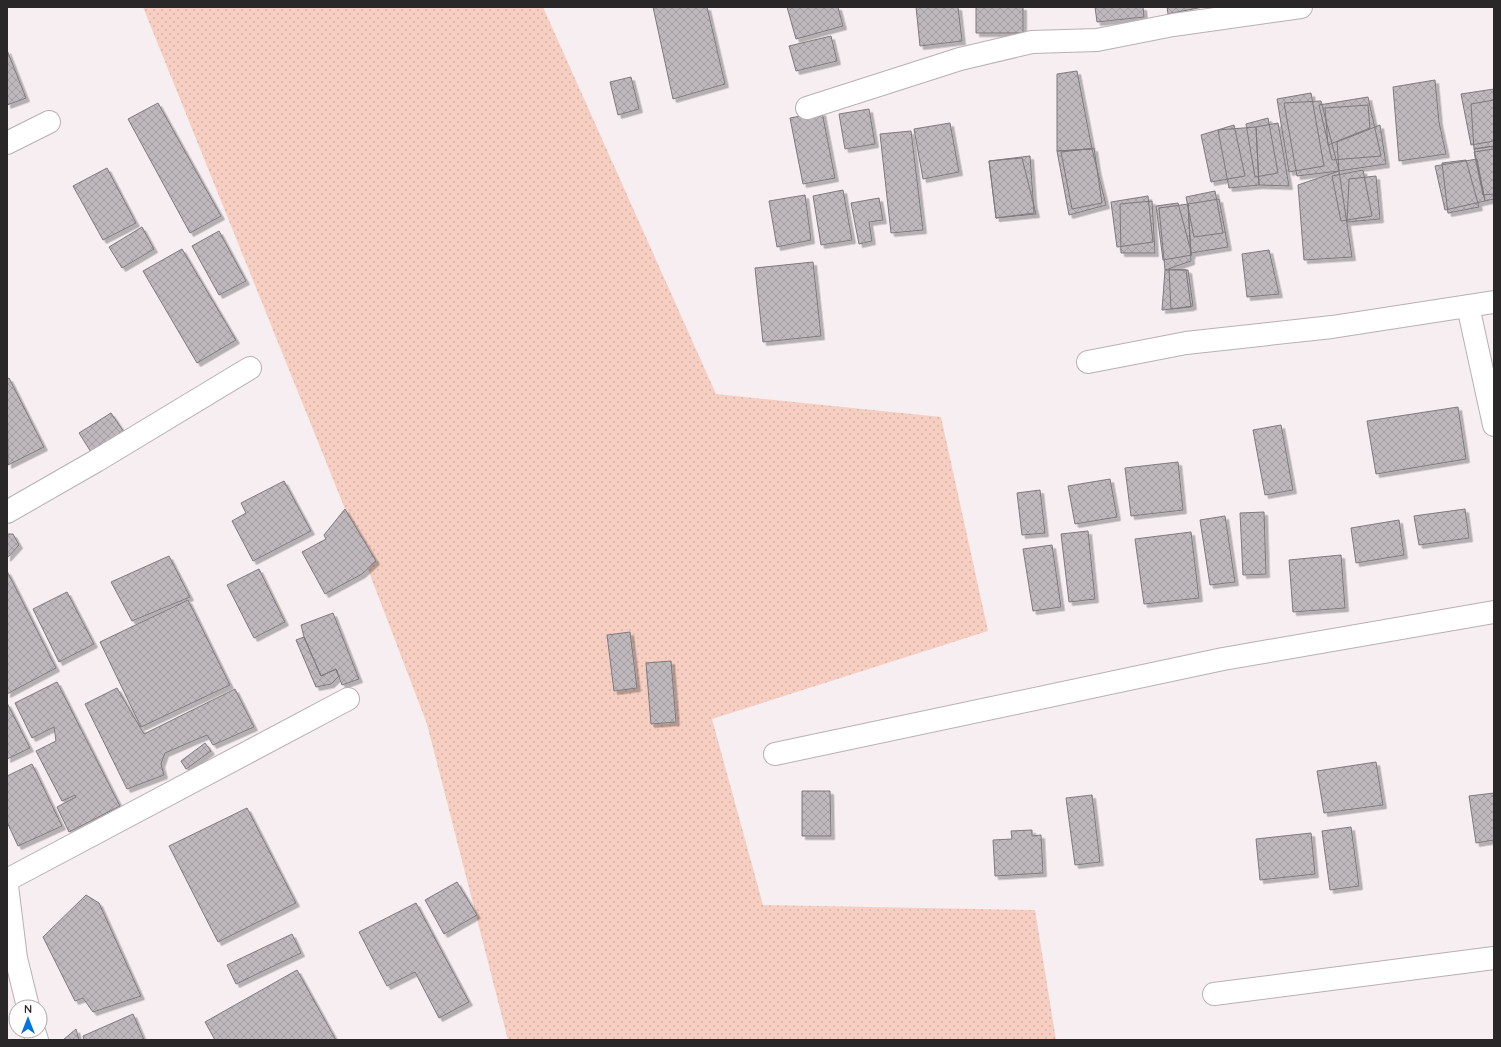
<svg xmlns="http://www.w3.org/2000/svg" width="1501" height="1047" font-family="Quicksand,sans-serif">
	<defs>
		<pattern id="grass-dots" width="8" height="8" patternUnits="userSpaceOnUse"><rect width="8" height="8" fill="#f6cfc2"/><path d="M2 2h.1M6 6h.1" fill="none" stroke="#d3b2a7" stroke-width="1.8" stroke-linecap="round"/></pattern>
		<pattern id="building-cross-hatch" width="8" height="8" patternUnits="userSpaceOnUse"><rect width="8" height="8" fill="#beb7bc"/><path d="M0 0l8 8M0 8l8-8" fill="none" stroke="#a39da2"/></pattern>
		<filter id="shadow"><feDropShadow dx="3.5" dy="3.5" stdDeviation="0" flood-color="#0004"/></filter>
	</defs>
	<rect width="100%" height="100%" fill="#f6eef0"/>
	<!-- grass -->
	<path fill="url(#grass-dots)" d="M143,7H543L716,394L941,417L988,631L712,719L763,905L1035,910L1056,1040H508L427,724L345,509Z"/>
	<!-- building -->
	<path fill="url(#building-cross-hatch)" stroke="#7f797d" filter="url(#shadow)" d="M653,7H707L725,84L673,99Z
		M787,7H838L843,26L796,39Z
		M916,7H958L962,41L920,46Z
		M976,7H1023V33H976Z
		M1095,7H1143L1144,17L1097,22Z
		M1167,7H1203L1168,14Z
		M831,36L837,61L796,71L789,46Z
		M7,50L26,98L7,105Z
		M1077,71L1092,149L1057,151V74Z
		M631,77L639,109L618,115L610,82Z
		M1435,80L1439,122L1446,154L1399,161L1393,87Z
		M1494,89V141L1471,145L1461,94Z
		M1311,93L1324,166L1289,172L1277,99Z
		M1368,97L1381,156L1332,160L1319,105Z
		M1494,100V146L1474,149L1471,104Z
		M1321,101L1339,171L1297,176L1284,103Z
		M158,103L221,216L190,233L128,119Z
		M1368,105L1370,128L1328,145L1325,108Z
		M869,109L875,144L845,149L839,114Z
		M822,112L835,178L803,184L790,118Z
		M1268,118L1278,173L1255,177L1246,124Z
		M950,123L959,172L923,179L914,129Z
		M1278,123L1289,186L1259,185L1256,127Z
		M1234,125L1245,176L1211,182L1201,135Z
		M1380,125L1386,164L1339,171L1337,142Z
		M1256,127L1259,185L1229,188L1218,130Z
		M911,131L923,230L891,233L880,134Z
		M1494,146V199L1485,201L1474,149Z
		M1094,148L1102,203L1072,209L1061,152Z
		M1092,149L1106,205L1069,215L1057,151Z
		M1494,149V194L1483,195L1474,152Z
		M1030,156L1034,213L996,218L989,161Z
		M1022,158L1036,214L996,218L989,161Z
		M1477,159L1485,201L1445,210L1435,166Z
		M1466,160L1479,207L1448,213L1442,163Z
		M107,168L136,223L103,240L73,186Z
		M1363,170L1372,216L1341,221L1332,176Z
		M1339,171L1352,257L1304,260L1298,185Z
		M1376,176L1380,219L1347,222L1349,179Z
		M843,190L852,240L821,245L813,196Z
		M1215,191L1223,233L1194,237L1186,197Z
		M805,195L811,240L777,247L769,201Z
		M1148,196L1153,242L1117,247L1111,202Z
		M879,198L883,220L869,222L872,241L859,244L851,203Z
		M1219,199L1228,247L1191,253L1188,204Z
		M1152,201L1155,253H1121L1120,204Z
		M1178,203L1192,255L1163,260L1156,206Z
		M1188,204L1191,261L1165,270L1159,208Z
		M142,227L154,249L122,268L109,247Z
		M219,231L246,281L219,295L192,246Z
		M182,249L236,340L197,363L143,271Z
		M1269,250L1279,294L1247,297L1242,254Z
		M813,262L821,336L763,342L755,268Z
		M1169,269L1188,270L1193,306L1171,309Z
		M1165,270H1186L1191,307L1162,310Z
		M9,378L44,447L8,465L7,379Z
		M1458,407L1466,459L1376,474L1367,421Z
		M111,413L124,432L91,452L79,433Z
		M1281,425L1293,490L1265,495L1253,430Z
		M1178,462L1183,510L1131,516L1125,468Z
		M1110,479L1117,517L1075,524L1068,486Z
		M284,481L311,531L253,561L232,521L246,513L241,503Z
		M1040,490L1045,533L1022,535L1017,493Z
		M345,509L376,561L362,574L325,594L302,552L326,539L324,535Z
		M1465,509L1469,538L1419,545L1414,516Z
		M1264,512L1266,574L1243,575L1240,513Z
		M1225,516L1235,582L1210,585L1200,520Z
		M1399,520L1404,555L1356,563L1351,528Z
		M1088,531L1095,599L1069,602L1061,534Z
		M1191,532L1199,598L1144,604L1135,539Z
		M7,534H13L19,545L7,558Z
		M1052,545L1061,607L1033,611L1023,549Z
		M1341,555L1345,608L1293,612L1289,560Z
		M169,556L190,597L132,621L111,582Z
		M259,569L285,622L254,638L227,585Z
		M7,571L56,668L7,694Z
		M67,592L94,644L59,662L33,609Z
		M188,600L230,685L141,727L100,642Z
		M333,613L359,679L342,685L336,669L321,676L304,637L301,625Z
		M630,632L637,688L614,691L607,635Z
		M304,637L321,676L336,669L339,676L331,684L316,687L296,640Z
		M671,661L676,722L651,724L646,663Z
		M57,682L120,806L69,832L57,807L76,797L75,795L62,801L36,751L56,741L54,727L32,738L15,703Z
		M117,688L144,734L235,689L254,727L213,745L207,735L165,753L161,764L164,775L127,789L85,704Z
		M7,703L30,748L7,759Z
		M205,743L211,751L186,769L181,761Z
		M1376,762L1383,805L1324,813L1317,771Z
		M32,764L62,826L18,846L7,822V776Z
		M802,791H830L831,836H802Z
		M1494,793V840L1476,843L1469,796Z
		M1092,795L1100,862L1075,865L1066,798Z
		M247,808L296,903L218,942L169,846Z
		M1351,827L1359,886L1330,890L1322,831Z
		M1032,830V836L1041,835L1043,873L995,876L993,840L1012,839L1011,831Z
		M1311,833L1315,874L1260,880L1256,839Z
		M457,882L477,915L444,934L425,900Z
		M86,895L99,903L141,996L93,1012L83,998L75,1001L43,937Z
		M416,903L469,1002L439,1018L415,972L387,986L359,932Z
		M292,934L301,953L236,984L227,965Z
		M297,970L336,1040H215L205,1022Z
		M133,1014L144,1040H84L83,1036Z
		M76,1029L79,1040H63Z"/>
	<g fill="none" stroke-linecap="round" stroke-linejoin="round">
		<!-- minor casing -->
		<g stroke="#b8b0b2" stroke-width="24">
			<path id="minor" d="M807,108L960,59L1032,42L1097,40L1173,25L1301,7
				M7,143L49,122
				M1468,306L1494,425
				M1088,362L1186,343L1332,327L1494,302
				M7,512L96,461L250,368
				M775,754L1223,659L1494,612
				M7,880L348,699
				M7,886L16,958L28,1007
				M1214,994L1494,958
				M34,1031L37,1040"/>
		</g>
		<!-- minor -->
		<use href="#minor" stroke="#fff" stroke-width="22"/>
	</g>
	<!-- border -->
	<rect width="1501" height="1047" fill="none" stroke="#2a2728" stroke-width="16"/>
	<!-- north arrow -->
	<g transform="translate(28 1019)"><circle r="19" fill="#fffdfd" stroke="#aaa7a8"/>
	<path d="M0-3L7 15L0 10L-7 15Z" fill="#0076dd"/>
	<text y="-6" font-size="11" font-weight="bold" text-anchor="middle" fill="#2a2728">N</text>
	</g>
</svg>
